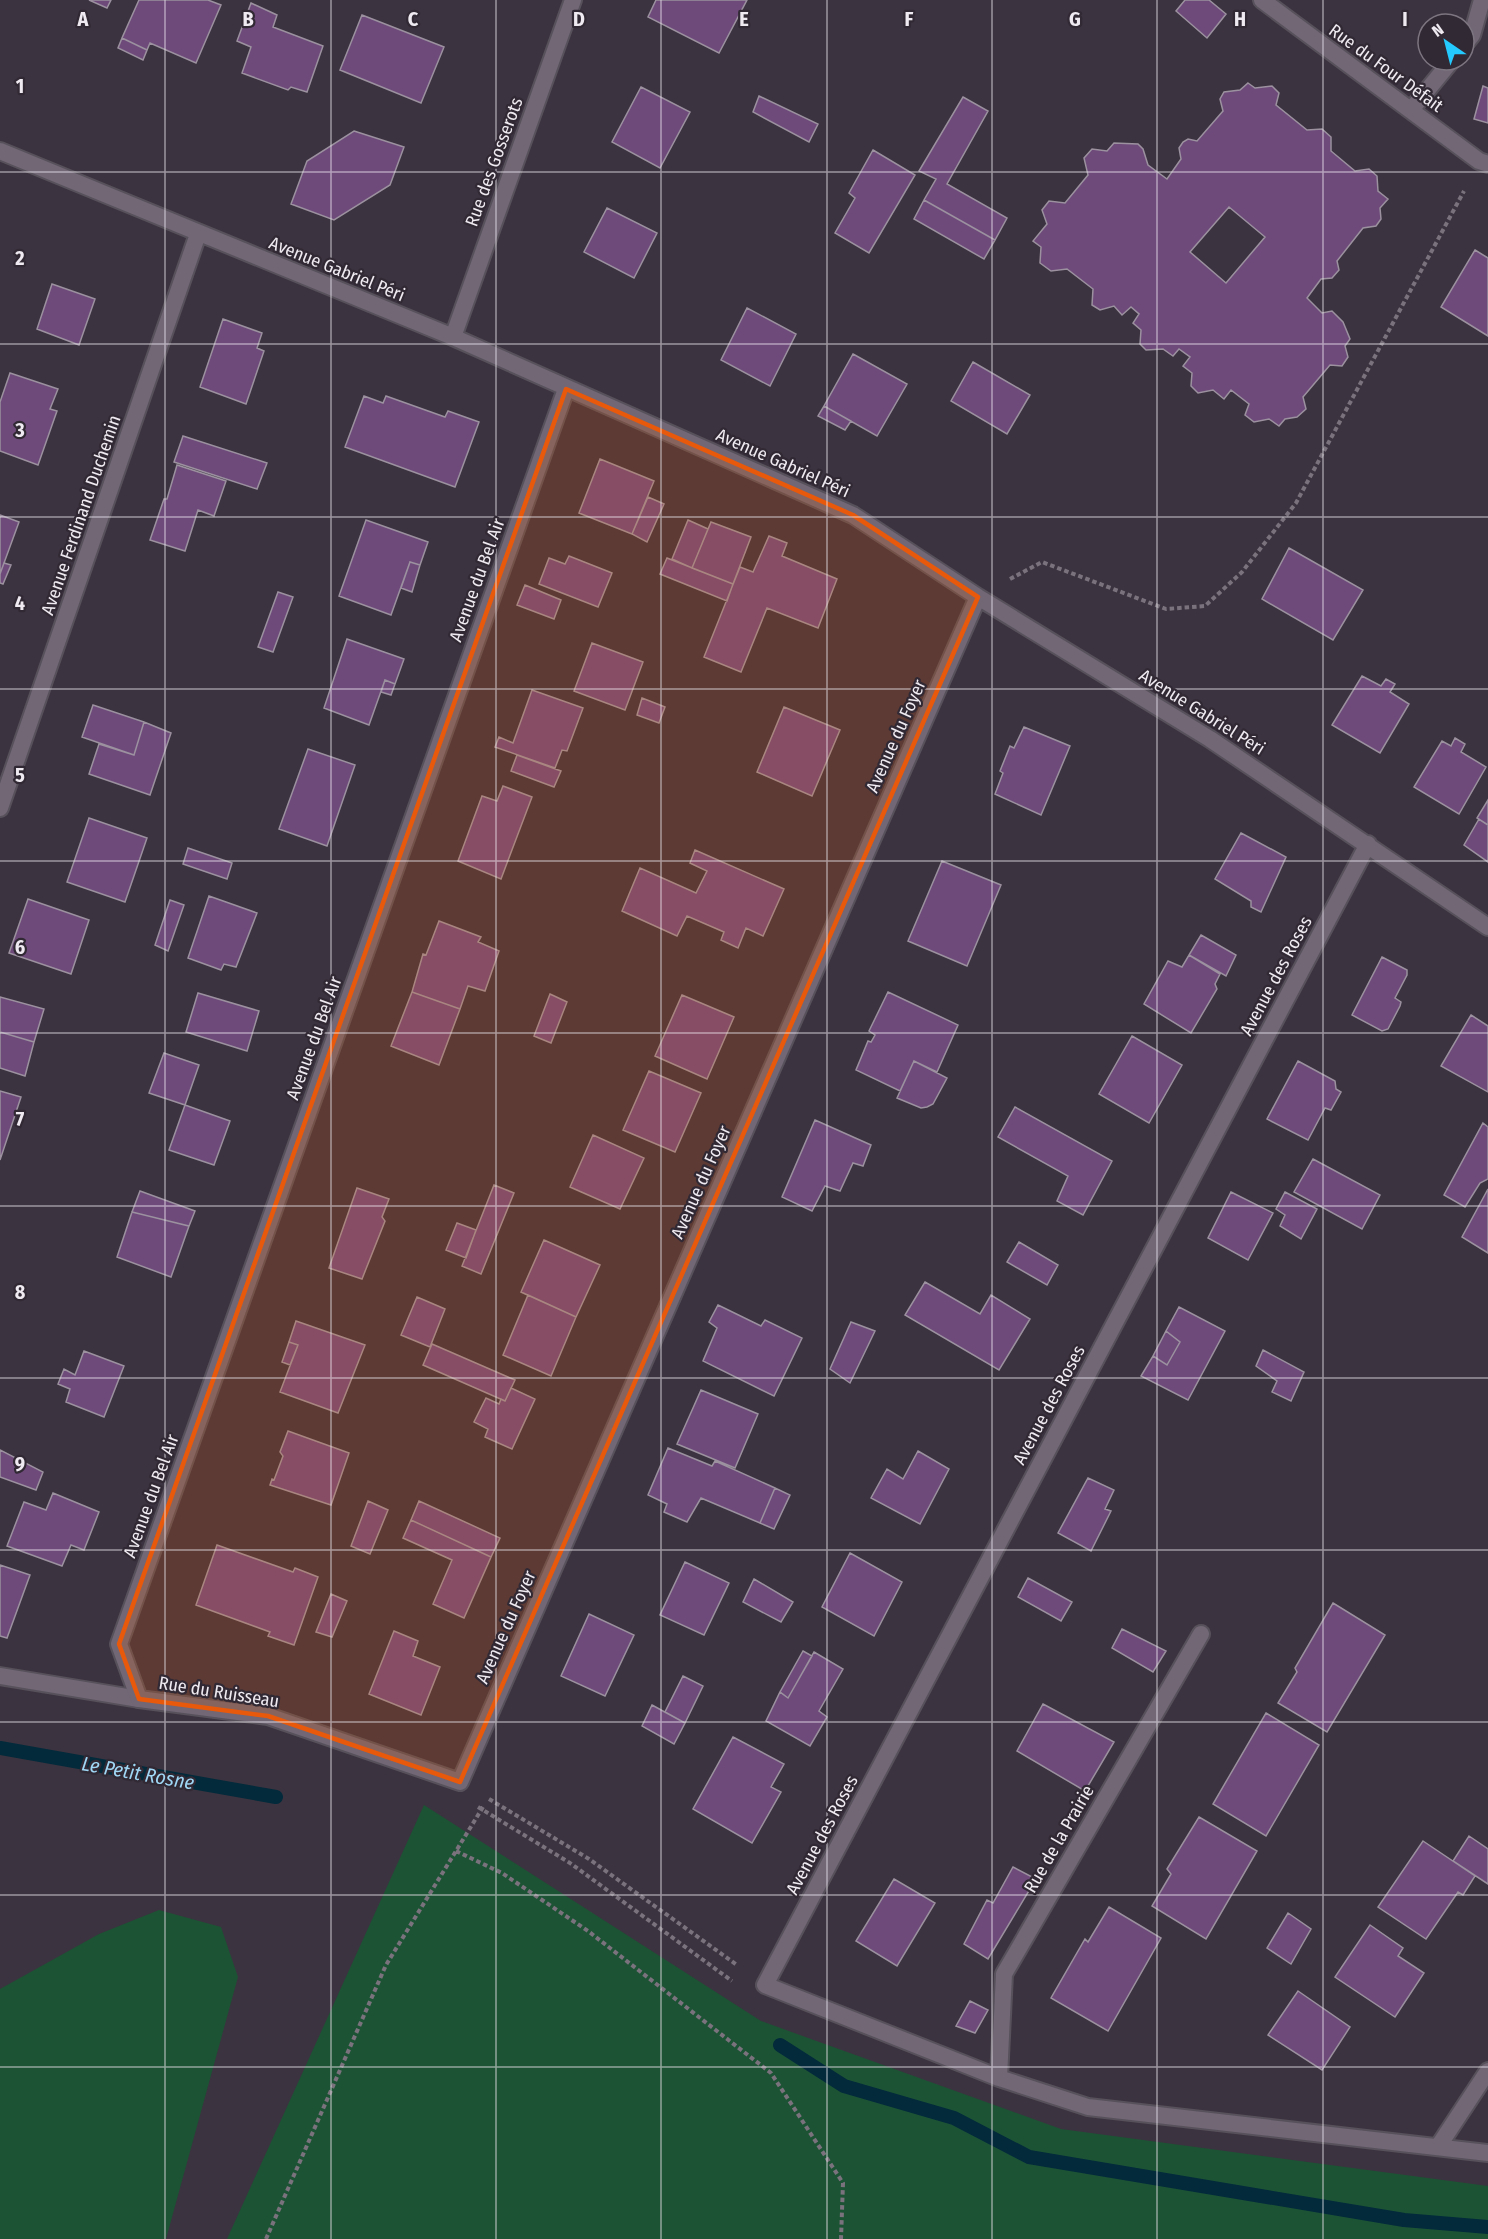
<svg xmlns="http://www.w3.org/2000/svg" width="1488" height="2239" font-family="'Fira Sans Condensed',sans-serif">
	<rect width="100%" height="100%" fill="#3b333f"/>
	<!-- green -->
	<path fill="#1d5335" d="M424,1805L761,2021L1061,2129L1488,2186V2239H227Z
		M159,1910L221,1927L238,1977L166,2239H0V1989L99,1934Z"/>
	<g fill="none" stroke-linecap="round" stroke-linejoin="round">
		<!-- stream -->
		<path stroke="#022a3b" stroke-width="14" d="M0,1748L276,1797
			M780,2045L844,2086L954,2118L1029,2157L1404,2220L1488,2227"/>
	</g>
	<!-- building -->
	<path fill="#6e4a7b" stroke="#9b919f" stroke-width="1.5" fill-rule="evenodd" d="M89,0H111L107,8Z
		M139,0H208L221,5L196,63L150,43L147,50L122,38Z
		M656,0H747L719,53L648,17Z
		M1185,0H1209L1226,14L1207,38L1176,11Z
		M251,3L277,15L273,27L323,46L307,92L291,87L288,90L242,73L251,47L237,41Z
		M362,15L444,47L421,103L340,70Z
		M122,38L147,50L143,60L118,48Z
		M1248,83L1255,88L1272,86L1279,93L1276,105L1307,130L1322,129L1331,137V151L1355,171L1369,169L1377,176L1378,191L1388,199L1380,208L1381,219L1376,226L1363,228L1337,261L1339,270L1332,278L1321,279L1307,298L1322,313L1332,311L1343,322L1350,339L1345,346L1348,357L1342,366L1330,365L1303,397L1306,409L1297,417L1285,419L1279,426L1269,419L1254,422L1245,415L1249,404L1231,390L1224,399L1213,390L1198,393L1191,386L1192,373L1183,366L1190,357L1179,349L1173,356L1163,349L1146,350L1140,344L1141,330L1133,323L1139,314L1131,307L1122,315L1114,306L1100,310L1092,305L1093,289L1067,269L1051,271L1040,263L1041,247L1033,241L1047,224L1042,210L1049,201L1065,203L1088,175L1084,158L1092,149L1107,151L1114,143L1138,144L1143,149L1148,165L1167,179L1181,159L1179,148L1183,142L1188,139L1197,141L1223,111L1220,99L1224,92L1240,90ZM1229,207L1265,237L1226,283L1190,252Z
		M1483,86L1488,88V123L1474,119Z
		M641,87L690,112L660,168L612,142Z
		M759,96L818,124L809,142L753,112Z
		M963,97L988,111L947,184L1007,218L995,240L924,200L936,179L919,171Z
		M354,131L404,147L390,185L334,220L291,204L307,161Z
		M873,150L915,175L869,253L835,233L855,198L849,193Z
		M924,200L995,240L984,259L914,219Z
		M607,208L657,233L634,278L584,252Z
		M1475,250L1488,258V336L1441,307Z
		M52,284L95,299L79,345L37,329Z
		M747,308L796,334L770,386L721,360Z
		M223,319L262,333L257,348L264,351L246,404L200,387Z
		M853,354L907,384L877,436L824,406Z
		M973,362L1030,395L1007,434L951,401Z
		M10,373L58,389L50,409L57,411L38,465L0,451V402Z
		M364,396L383,403L386,396L445,417L448,411L479,422L455,487L345,447Z
		M824,406L851,421L845,430L818,416Z
		M183,436L267,463L257,489L174,462Z
		M600,459L654,481L632,534L579,513Z
		M177,465L226,481L214,516L198,510L185,551L150,540L164,499H167Z
		M648,497L664,504L647,542L632,534Z
		M0,515L19,522L0,574Z
		M366,520L428,542L420,565L410,562L391,615L339,596Z
		M688,520L708,529L692,568L672,559Z
		M711,522L751,537L733,584L692,568Z
		M769,536L787,543L782,556L837,579L818,628L767,608L741,672L704,657L740,567L753,572Z
		M1289,548L1363,590L1333,640L1262,599Z
		M569,556L612,573L598,607L539,584L549,558L565,564Z
		M667,558L733,584L727,601L660,574Z
		M410,562L420,565L412,592L401,588Z
		M4,563L11,565L3,584L0,583V574Z
		M525,585L561,600L554,619L517,605Z
		M278,592L293,597L273,652L258,647Z
		M347,639L404,659L395,684L385,680L369,725L324,708Z
		M592,643L643,662L625,710L574,691Z
		M1362,676L1381,686L1386,679L1395,684L1390,692L1409,704L1380,753L1332,725Z
		M385,680L395,684L391,695L381,692Z
		M532,690L583,708L567,751L562,750L555,768L495,747L499,737L513,743Z
		M642,698L665,707L659,723L637,715Z
		M93,705L144,722L134,755L82,737Z
		M784,707L840,730L812,796L757,772Z
		M144,722L171,733L150,795L89,774L99,744L134,755Z
		M1024,727L1070,746L1041,815L995,794L1003,773L1000,771L1010,746L1014,748Z
		M1455,738L1465,744L1461,752L1486,767L1459,814L1414,787L1442,741L1451,746Z
		M308,749L355,765L327,846L279,829Z
		M517,755L561,771L554,787L511,771Z
		M503,786L532,797L501,879L458,861L482,796L497,801Z
		M1488,800V825L1477,818Z
		M89,818L147,838L125,902L67,882Z
		M1479,819L1488,825V862L1464,845Z
		M1241,833L1286,857L1261,912L1251,907V901L1215,879Z
		M188,848L232,863L227,879L183,864Z
		M695,850L784,889L763,936L746,928L738,948L721,940L724,932L687,916L677,936L622,911L640,868L696,893L707,871L690,863Z
		M942,861L1001,885L967,966L908,941Z
		M209,896L257,913L236,967L224,964L221,970L188,958Z
		M28,899L89,920L71,974L9,953Z
		M170,900L184,905L168,951L155,945Z
		M439,921L481,937L478,942L499,951L485,991L468,986L460,1009L412,992L423,954L426,955Z
		M1201,935L1236,955L1226,976L1189,955Z
		M1189,955L1220,974L1215,984L1217,989L1191,1033L1144,1004L1168,961L1182,967Z
		M1382,957L1407,970V975L1395,998L1401,1002L1400,1006L1388,1029L1382,1031L1352,1015Z
		M412,992L460,1009L439,1065L391,1046Z
		M888,992L958,1025L937,1072L914,1061L900,1091L856,1070L868,1041L871,1042L875,1035L869,1031Z
		M198,993L259,1011L247,1051L186,1032Z
		M550,994L567,1002L551,1043L534,1036Z
		M682,995L734,1017L707,1079L655,1056Z
		M0,997L44,1009L34,1042L0,1032Z
		M1471,1015L1488,1026V1092L1441,1066Z
		M0,1032L34,1042L25,1076L0,1068Z
		M1132,1036L1182,1065L1149,1123L1099,1094Z
		M164,1053L199,1065L185,1105L149,1093Z
		M914,1061L947,1078L933,1104L927,1107L921,1108L897,1098Z
		M1298,1061L1335,1081L1336,1089L1341,1092L1331,1110L1325,1108L1308,1140L1267,1119Z
		M649,1071L701,1093L675,1152L623,1130Z
		M0,1091L21,1097L0,1160Z
		M185,1105L230,1121L214,1165L169,1150Z
		M1015,1107L1112,1161L1083,1215L1057,1201L1068,1176L998,1137Z
		M815,1120L871,1145L863,1166L853,1163L840,1191L825,1186L812,1211L782,1197Z
		M1483,1123L1488,1127V1179L1480,1183L1465,1207L1444,1195Z
		M593,1135L644,1158L620,1209L570,1187Z
		M1313,1159L1380,1195L1362,1229L1294,1192Z
		M494,1185L514,1193L481,1274L462,1266Z
		M357,1188L389,1199L382,1217L385,1221L362,1279L329,1268Z
		M1488,1189V1253L1462,1237Z
		M140,1191L195,1211L189,1226L132,1212Z
		M1231,1192L1273,1213L1248,1260L1208,1238Z
		M1285,1192L1317,1209L1301,1239L1280,1226L1285,1215L1276,1209Z
		M132,1212L189,1226L171,1277L117,1257Z
		M457,1223L476,1230L466,1258L446,1250Z
		M544,1240L600,1265L576,1317L521,1292Z
		M1019,1242L1058,1265L1047,1285L1007,1262Z
		M925,1282L980,1314L991,1295L1030,1319L999,1370L905,1315Z
		M528,1295L576,1317L551,1376L503,1355Z
		M417,1297L445,1309L430,1347L401,1335Z
		M718,1305L761,1326L765,1320L802,1338L774,1396L703,1361L717,1328L709,1322Z
		M1179,1307L1225,1331L1188,1400L1141,1376L1153,1356L1167,1365L1180,1342L1166,1331Z
		M296,1321L365,1345L338,1413L280,1392L298,1345L289,1342Z
		M851,1322L875,1331L850,1383L830,1369Z
		M1166,1331L1180,1342L1167,1365L1153,1356Z
		M289,1342L298,1345L290,1365L282,1362Z
		M432,1344L515,1380L505,1401L423,1365Z
		M1263,1350L1304,1372L1291,1401L1272,1392L1277,1381L1256,1366Z
		M84,1351L124,1366L104,1417L66,1402L70,1389L58,1384L64,1369L75,1375Z
		M511,1388L535,1399L512,1449L485,1437L488,1429L474,1422L486,1398L499,1404L501,1399L505,1401Z
		M701,1390L758,1414L735,1468L677,1444Z
		M288,1431L349,1453L331,1505L270,1485L272,1479L274,1480L283,1456L280,1452Z
		M668,1448L712,1466L715,1461L775,1488L760,1523L701,1498L687,1522L664,1512L667,1504L648,1495Z
		M0,1450L43,1472L36,1490L0,1477Z
		M918,1451L949,1469L920,1524L871,1498L887,1469L903,1479Z
		M1088,1478L1114,1490L1105,1509L1111,1511L1091,1551L1058,1533Z
		M775,1488L790,1495L774,1529L760,1523Z
		M53,1493L99,1512L84,1550L71,1545L62,1566L7,1546L24,1502L46,1510Z
		M368,1501L388,1510L370,1554L351,1546Z
		M419,1501L500,1538L491,1557L411,1520Z
		M411,1520L491,1557L464,1618L433,1604L452,1560L403,1538Z
		M217,1545L293,1572L295,1568L318,1577L294,1645L268,1636L270,1632L196,1605Z
		M850,1553L902,1582L874,1636L822,1607Z
		M685,1562L729,1583L704,1635L660,1615Z
		M0,1565L30,1575L7,1638L0,1636Z
		M1028,1578L1072,1602L1061,1621L1018,1597Z
		M754,1579L793,1602L781,1622L743,1602Z
		M331,1594L347,1601L332,1637L316,1632Z
		M1333,1603L1385,1635L1327,1732L1278,1703L1297,1672L1295,1668Z
		M589,1614L634,1635L605,1696L561,1676Z
		M1122,1629L1166,1651L1153,1672L1112,1648Z
		M394,1631L418,1641L413,1656L440,1667L421,1715L369,1694Z
		M803,1651L812,1656L788,1698L780,1692Z
		M814,1652L843,1669L819,1711L827,1717L810,1746L766,1721L780,1692L788,1698Z
		M683,1676L703,1686L685,1723L665,1712Z
		M1043,1704L1114,1742L1085,1791L1017,1751Z
		M652,1705L685,1723L674,1744L642,1726Z
		M1266,1713L1319,1745L1266,1836L1213,1804Z
		M733,1737L784,1764L771,1787L781,1792L752,1843L693,1809Z
		M1199,1817L1257,1851L1206,1939L1152,1906L1171,1874L1167,1869Z
		M1469,1836L1488,1849V1884L1453,1861Z
		M1423,1841L1475,1876L1463,1895L1458,1892L1426,1939L1378,1907Z
		M1013,1867L1036,1879L988,1959L964,1944L987,1900L993,1903Z
		M894,1879L935,1903L897,1966L856,1941Z
		M1109,1907L1161,1938L1108,2031L1051,1998L1085,1939L1088,1942Z
		M1288,1913L1311,1929L1291,1964L1267,1948Z
		M1370,1925L1403,1948L1398,1956L1424,1973L1395,2017L1335,1977Z
		M1298,1991L1350,2027L1322,2070L1268,2035Z
		M970,2001L988,2010L975,2033L956,2026Z"/>
	<g fill="none" stroke-linecap="round" stroke-linejoin="round">
		<!-- pedestrian casing -->
		<g stroke="#57515b" stroke-width="20">
			<path id="pedestrian" d="M0,1676L139,1699"/>
		</g>
		<!-- minor casing -->
		<g stroke="#57515b" stroke-width="20">
			<path id="minor" d="M1262,0L1479,161L1488,164
				M1464,45L1472,35L1482,0
				M1411,110L1452,60
				M0,151L453,337L853,515L978,597L1210,739L1488,927
				M453,337L573,0
				M566,389L119,1644L139,1699L268,1716L460,1782L978,597
				M0,808L198,234
				M1368,844L765,1985L999,2078L1088,2107L1488,2153
				M999,2078L1004,1974L1201,1634
				M1438,2147L1488,2071"/>
		</g>
		<!-- path -->
		<path stroke="#7a737d" stroke-width="4" stroke-dasharray="4.5 3" stroke-linecap="butt" d="M1010,579L1042,562L1166,609L1205,606L1242,572L1296,503L1464,191
			M489,1799L589,1859L737,1965
			M478,1807L570,1863L732,1981
			M456,1851L502,1873L588,1931L771,2073L843,2183L841,2239
			M266,2239L386,1965L483,1807"/>
		<!-- pedestrian -->
		<use href="#pedestrian" stroke="#716775" stroke-width="16"/>
		<!-- minor -->
		<use href="#minor" stroke="#716775" stroke-width="16"/>
	</g>
	<!-- marked area -->
	<path fill="#e8590c" fill-opacity="0.2" stroke="#e8590c" stroke-width="4.5" stroke-linejoin="round" d="M566,389L853,515L978,597L460,1782L268,1716L139,1699L119,1644Z"/>
	<!-- grid -->
	<path fill="none" stroke="#efeaf1" stroke-width="1.5" stroke-opacity="0.55" d="M165,0V2239M331,0V2239M496,0V2239M661,0V2239M827,0V2239M992,0V2239M1157,0V2239M1323,0V2239M0,172H1488M0,344H1488M0,517H1488M0,689H1488M0,861H1488M0,1033H1488M0,1206H1488M0,1378H1488M0,1550H1488M0,1722H1488M0,1895H1488M0,2067H1488"/>
	<g text-anchor="middle" stroke-width="4.5" stroke-linejoin="round" paint-order="stroke">
		<!-- street labels -->
		<g font-size="18" fill="#efeaf1" stroke="#312934">
			<text transform="translate(1386 68) rotate(36)" y="6">Rue du Four Défait</text>
			<text transform="translate(494 162) rotate(-70)" y="6">Rue des Gosserots</text>
			<text transform="translate(337 269) rotate(22)" y="6">Avenue Gabriel Péri</text>
			<text transform="translate(783 463) rotate(24)" y="6">Avenue Gabriel Péri</text>
			<text transform="translate(81 515) rotate(-71)" y="6">Avenue Ferdinand Duchemin</text>
			<text transform="translate(477 580) rotate(-70)" y="6">Avenue du Bel Air</text>
			<text transform="translate(1202 712) rotate(32)" y="6">Avenue Gabriel Péri</text>
			<text transform="translate(896 736) rotate(-66)" y="6">Avenue du Foyer</text>
			<text transform="translate(1276 976) rotate(-62)" y="6">Avenue des Roses</text>
			<text transform="translate(314 1038) rotate(-70)" y="6">Avenue du Bel Air</text>
			<text transform="translate(701 1182) rotate(-66)" y="6">Avenue du Foyer</text>
			<text transform="translate(1049 1405) rotate(-62)" y="6">Avenue des Roses</text>
			<text transform="translate(151 1496) rotate(-70)" y="6">Avenue du Bel Air</text>
			<text transform="translate(506 1627) rotate(-66)" y="6">Avenue du Foyer</text>
			<text transform="translate(219 1692) rotate(9)" y="6">Rue du Ruisseau</text>
			<text transform="translate(822 1835) rotate(-62)" y="6">Avenue des Roses</text>
			<text transform="translate(1059 1839) rotate(-60)" y="6">Rue de la Prairie</text>
		</g>
		<!-- water labels -->
		<g font-size="20" font-style="italic" fill="#9fd7f5" stroke="#312934">
			<text transform="translate(138 1773) rotate(10)" y="7">Le Petit Rosne</text>
		</g>
	</g>
	<g font-size="20" text-anchor="middle" font-weight="bold" fill="#efeaf1" stroke="#312934" stroke-width="4.5" stroke-linejoin="round" paint-order="stroke">
		<text x="83" y="26">A</text>
		<text x="248" y="26">B</text>
		<text x="413" y="26">C</text>
		<text x="579" y="26">D</text>
		<text x="744" y="26">E</text>
		<text x="909" y="26">F</text>
		<text x="1075" y="26">G</text>
		<text x="1240" y="26">H</text>
		<text x="1405" y="26">I</text>
		<text x="20" y="93">1</text>
		<text x="20" y="265">2</text>
		<text x="20" y="437">3</text>
		<text x="20" y="610">4</text>
		<text x="20" y="782">5</text>
		<text x="20" y="954">6</text>
		<text x="20" y="1126">7</text>
		<text x="20" y="1299">8</text>
		<text x="20" y="1471">9</text>
	</g>
	<!-- north arrow -->
	<g transform="translate(1446 42) rotate(325)"><circle r="28" fill="#312934" stroke="#7d7680" stroke-width="1.5"/>
	<path d="M0-4.5L10 22L0 15L-10 22Z" fill="#24c9fe"/>
	<text y="-9" font-size="16" font-weight="bold" text-anchor="middle" fill="#efeaf1">N</text>
	</g>
</svg>
